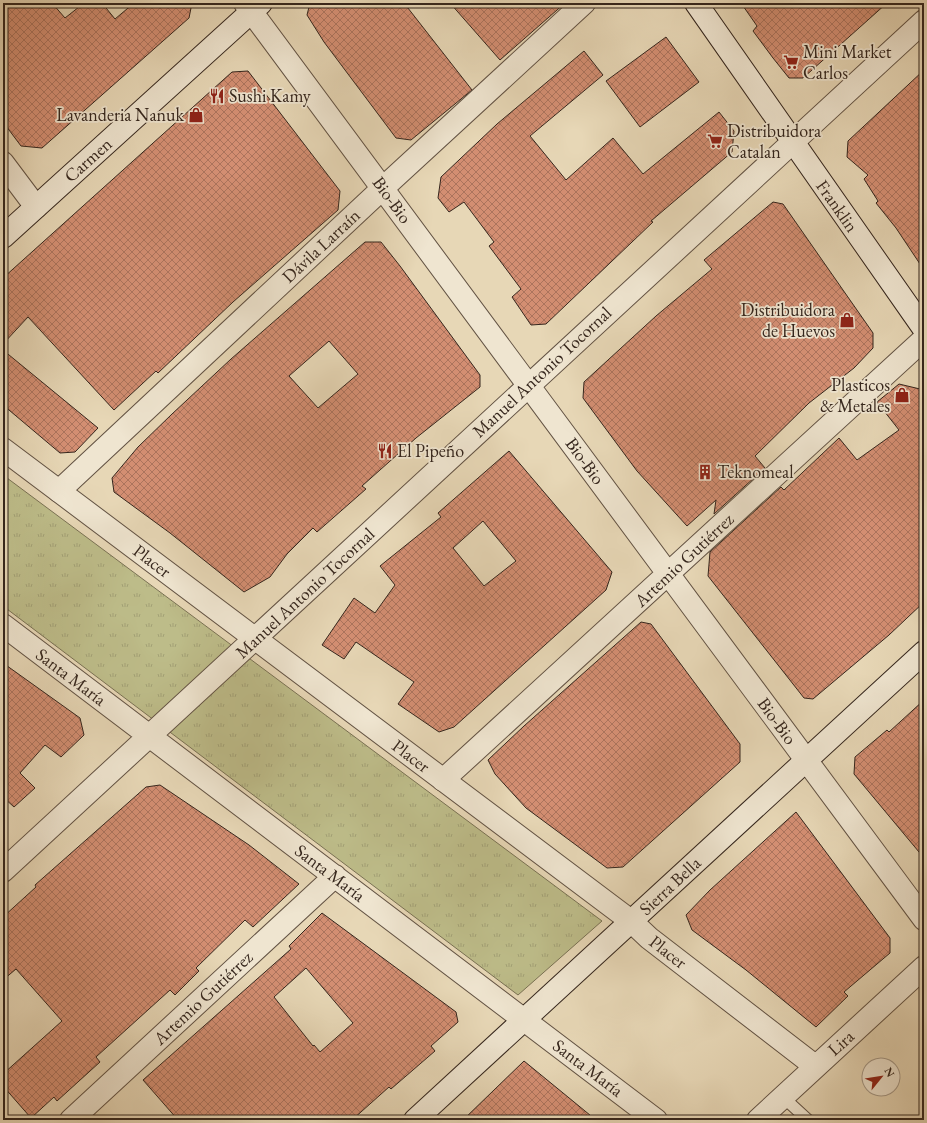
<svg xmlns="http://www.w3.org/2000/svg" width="927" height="1123" font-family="'EB Garamond',serif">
	<defs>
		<pattern id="grass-tufts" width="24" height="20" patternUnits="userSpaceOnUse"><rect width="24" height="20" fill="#bdbc89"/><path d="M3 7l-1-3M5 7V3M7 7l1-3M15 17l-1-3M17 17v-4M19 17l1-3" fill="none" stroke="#a3a176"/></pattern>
		<pattern id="building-cross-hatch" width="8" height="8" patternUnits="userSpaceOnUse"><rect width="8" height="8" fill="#d38e72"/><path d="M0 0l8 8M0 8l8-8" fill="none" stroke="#ac745d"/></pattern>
	</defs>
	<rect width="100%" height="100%" fill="#e7d7b6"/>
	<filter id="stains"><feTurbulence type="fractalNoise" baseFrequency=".005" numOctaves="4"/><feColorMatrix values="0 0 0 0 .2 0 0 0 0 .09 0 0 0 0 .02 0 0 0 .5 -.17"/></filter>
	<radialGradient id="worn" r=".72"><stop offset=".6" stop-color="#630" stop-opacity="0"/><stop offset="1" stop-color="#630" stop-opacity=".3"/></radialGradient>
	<!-- grass -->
	<path fill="url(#grass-tufts)" stroke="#797153" d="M3,475L602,921L518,995L3,606Z"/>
	<!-- building -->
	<path fill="url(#building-cross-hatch)" stroke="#35261d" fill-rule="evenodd" d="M3,3H52L65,18L84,3H102L115,19L134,3H192L189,18L42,148L21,146L3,122Z
		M310,3H404L472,90L411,140L396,138L324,42L307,15Z
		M450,3H565L500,60Z
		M741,3H887L803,78H789L773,58L753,31L757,26Z
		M666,37L699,82L640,127L606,81Z
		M584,51L603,75L530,136L566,180L613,138L643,174L719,112L734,131L732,152L651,221L653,222L546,324L531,325L512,297L521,289L489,246L494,242L464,202L449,212L438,198L441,177L497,124Z
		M924,70V270L896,228L876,203L878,201L864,179L868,175L847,157L848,141Z
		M248,71L340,191L338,210L233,302L158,373L156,371L114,410L28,317L3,344V278L232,72Z
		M773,202L783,204L873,333V348L854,368L809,403L755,456L765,468L714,514L716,500L687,526L637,471L583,398L584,382L656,316L712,269L704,260Z
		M365,242H381L400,266L480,375V387L416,438L362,486L366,489L317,532L313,528L287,554L270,577L244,592L170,533L114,492L112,478L138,447L172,414L231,359ZM329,341L358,374L318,408L289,376Z
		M3,350L98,428L75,452L60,453L3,405Z
		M899,384L920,389L924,395V602L889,635L813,699L804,698L708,576L710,552L781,487L784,490L839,438L857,460L899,430L877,402Z
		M509,451L612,572L606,590L454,727L439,732L398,704L414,682L356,642L344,659L322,645L354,598L375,613L395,585L380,566L441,517L438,513ZM483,521L516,561L484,586L453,548Z
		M641,622L651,624L740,744V762L623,867L607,868L526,808L495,774L488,760L524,726Z
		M3,663L80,718L84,735L61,757L45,745L20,773L35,788L14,807L3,797Z
		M924,700V858L854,774L855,757L887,730L889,732Z
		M160,785L249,845L299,884L253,927L245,920L196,968L199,971L175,995L170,990L96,1057L100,1062L57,1101L54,1097L31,1118L3,1086V1074L62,1021L16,969L3,980V917L36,887L35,885L146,787Z
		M796,812L890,938V953L844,992L848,996L816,1027L746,970L692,930L686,915L710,890Z
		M322,913L456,1012L458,1022L431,1046L435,1051L391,1089L389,1087L352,1120H178L143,1080L291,949L289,946ZM306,968L353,1023L320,1052L314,1045L313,1046L274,997Z
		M524,1061L596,1120H463Z"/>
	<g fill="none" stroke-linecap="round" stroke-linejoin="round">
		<!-- service casing -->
		<g stroke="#625243" stroke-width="13">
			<path id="service" d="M783,1097L808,1120"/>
		</g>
		<!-- minor casing -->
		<g stroke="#625243" stroke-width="24">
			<path id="minor" d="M245,3L924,919
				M3,163L36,207
				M59,491L383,188L584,3
				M3,625L656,1120
				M443,780L924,339
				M3,871L924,21
				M631,921L649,938L815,1066
				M71,1120L335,876
				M758,1120L924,967"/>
		</g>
		<!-- tertiary casing -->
		<g stroke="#625243" stroke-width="24">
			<path id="tertiary" d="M3,449L631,921"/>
		</g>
		<!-- secondary casing -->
		<g stroke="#35261d" stroke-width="24">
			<path id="secondary" d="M696,3L924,329
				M3,237L261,3
				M415,1120L924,652"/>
		</g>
		<!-- service -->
		<use href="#service" stroke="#efe5d0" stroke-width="11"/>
		<!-- minor -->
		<use href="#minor" stroke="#efe5d0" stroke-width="22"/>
		<!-- tertiary -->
		<use href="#tertiary" stroke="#efe5d0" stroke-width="22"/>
		<!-- secondary -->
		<use href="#secondary" stroke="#efe5d0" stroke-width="22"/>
	</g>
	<!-- icons -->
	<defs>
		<g id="supermarket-bare" transform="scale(1.2)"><path d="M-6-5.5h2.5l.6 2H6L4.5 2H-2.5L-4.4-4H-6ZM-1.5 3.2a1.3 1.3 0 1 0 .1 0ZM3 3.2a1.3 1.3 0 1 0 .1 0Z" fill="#8f2418" stroke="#efe5d0" stroke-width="2.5" paint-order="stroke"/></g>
		<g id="restaurant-bare" transform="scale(1.2)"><path d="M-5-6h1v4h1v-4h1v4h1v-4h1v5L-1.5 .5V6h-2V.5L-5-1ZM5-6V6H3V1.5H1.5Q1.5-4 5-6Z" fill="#8f2418" stroke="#efe5d0" stroke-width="2.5" paint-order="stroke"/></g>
		<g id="shop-bare" transform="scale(1.2)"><path d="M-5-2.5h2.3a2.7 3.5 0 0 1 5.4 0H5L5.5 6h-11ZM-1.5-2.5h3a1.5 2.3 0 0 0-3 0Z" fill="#8f2418" stroke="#efe5d0" stroke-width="2.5" paint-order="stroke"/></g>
		<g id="building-bare" transform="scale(1.2)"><path d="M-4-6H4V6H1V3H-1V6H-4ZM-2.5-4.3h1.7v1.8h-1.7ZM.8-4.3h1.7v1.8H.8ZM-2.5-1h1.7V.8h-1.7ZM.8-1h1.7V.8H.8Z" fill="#8f2418" stroke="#efe5d0" stroke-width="2.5" paint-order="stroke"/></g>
	</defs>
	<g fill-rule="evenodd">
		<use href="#supermarket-bare" x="791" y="62"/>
		<use href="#restaurant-bare" x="217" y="96"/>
		<use href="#shop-bare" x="196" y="115"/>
		<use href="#supermarket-bare" x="715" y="141"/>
		<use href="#shop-bare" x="847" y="320"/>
		<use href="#shop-bare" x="902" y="395"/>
		<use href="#restaurant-bare" x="385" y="451"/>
		<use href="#building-bare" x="705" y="472"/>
	</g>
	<g text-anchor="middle" stroke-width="3.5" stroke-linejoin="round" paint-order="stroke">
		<!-- poi labels -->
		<g font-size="18" fill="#35261d" stroke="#efe5d0" text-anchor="start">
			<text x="803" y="58">Mini Market<tspan x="803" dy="21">Carlos</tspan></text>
			<text x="229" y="102">Sushi Kamy</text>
			<text x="184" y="121" text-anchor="end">Lavanderia Nanuk</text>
			<text x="727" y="137">Distribuidora<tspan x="727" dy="21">Catalan</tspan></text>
			<text x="835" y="316" text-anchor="end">Distribuidora<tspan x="835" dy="21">de Huevos</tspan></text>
			<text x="890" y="391" text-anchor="end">Plasticos<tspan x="890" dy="21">&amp; Metales</tspan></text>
			<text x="397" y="457">El Pipeño</text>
			<text x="717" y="478">Teknomeal</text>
		</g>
		<!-- street labels -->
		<g font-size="18" fill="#35261d" stroke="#efe5d0">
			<text transform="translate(88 160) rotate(-42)" y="6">Carmen</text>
			<text transform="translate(392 200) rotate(54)" y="6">Bio-Bio</text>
			<text transform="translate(837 206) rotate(55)" y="6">Franklin</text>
			<text transform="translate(321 246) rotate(-43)" y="6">Dávila Larraín</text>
			<text transform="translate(542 372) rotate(-43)" y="6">Manuel Antonio Tocornal</text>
			<text transform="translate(585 461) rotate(54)" y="6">Bio-Bio</text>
			<text transform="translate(684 560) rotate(-43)" y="6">Artemio Gutiérrez</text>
			<text transform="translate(152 561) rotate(37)" y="6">Placer</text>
			<text transform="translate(305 593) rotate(-43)" y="6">Manuel Antonio Tocornal</text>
			<text transform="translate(71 677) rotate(37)" y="6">Santa María</text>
			<text transform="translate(777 721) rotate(54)" y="6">Bio-Bio</text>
			<text transform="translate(411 756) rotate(37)" y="6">Placer</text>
			<text transform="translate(330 873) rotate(37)" y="6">Santa María</text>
			<text transform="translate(670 886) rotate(-43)" y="6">Sierra Bella</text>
			<text transform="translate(668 952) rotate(38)" y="6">Placer</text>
			<text transform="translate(203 998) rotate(-43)" y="6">Artemio Gutiérrez</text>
			<text transform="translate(841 1043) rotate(-42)" y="6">Lira</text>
			<text transform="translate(588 1068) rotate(37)" y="6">Santa María</text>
		</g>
	</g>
	<!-- margin -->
	<rect width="927" height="1123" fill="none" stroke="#e7d7b6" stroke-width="16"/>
	<rect x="4" y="4" width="919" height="1115" fill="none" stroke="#35261d" stroke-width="2"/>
	<rect x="8" y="8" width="911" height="1107" fill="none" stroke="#35261d"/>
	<!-- north arrow -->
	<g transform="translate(881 1077) rotate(60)"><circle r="19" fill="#efe5d0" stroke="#a59988"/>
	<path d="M0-3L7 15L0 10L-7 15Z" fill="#8f2418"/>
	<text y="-6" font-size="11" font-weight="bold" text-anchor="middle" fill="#35261d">N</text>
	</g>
	<rect width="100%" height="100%" filter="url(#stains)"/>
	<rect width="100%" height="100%" fill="url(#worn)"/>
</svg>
